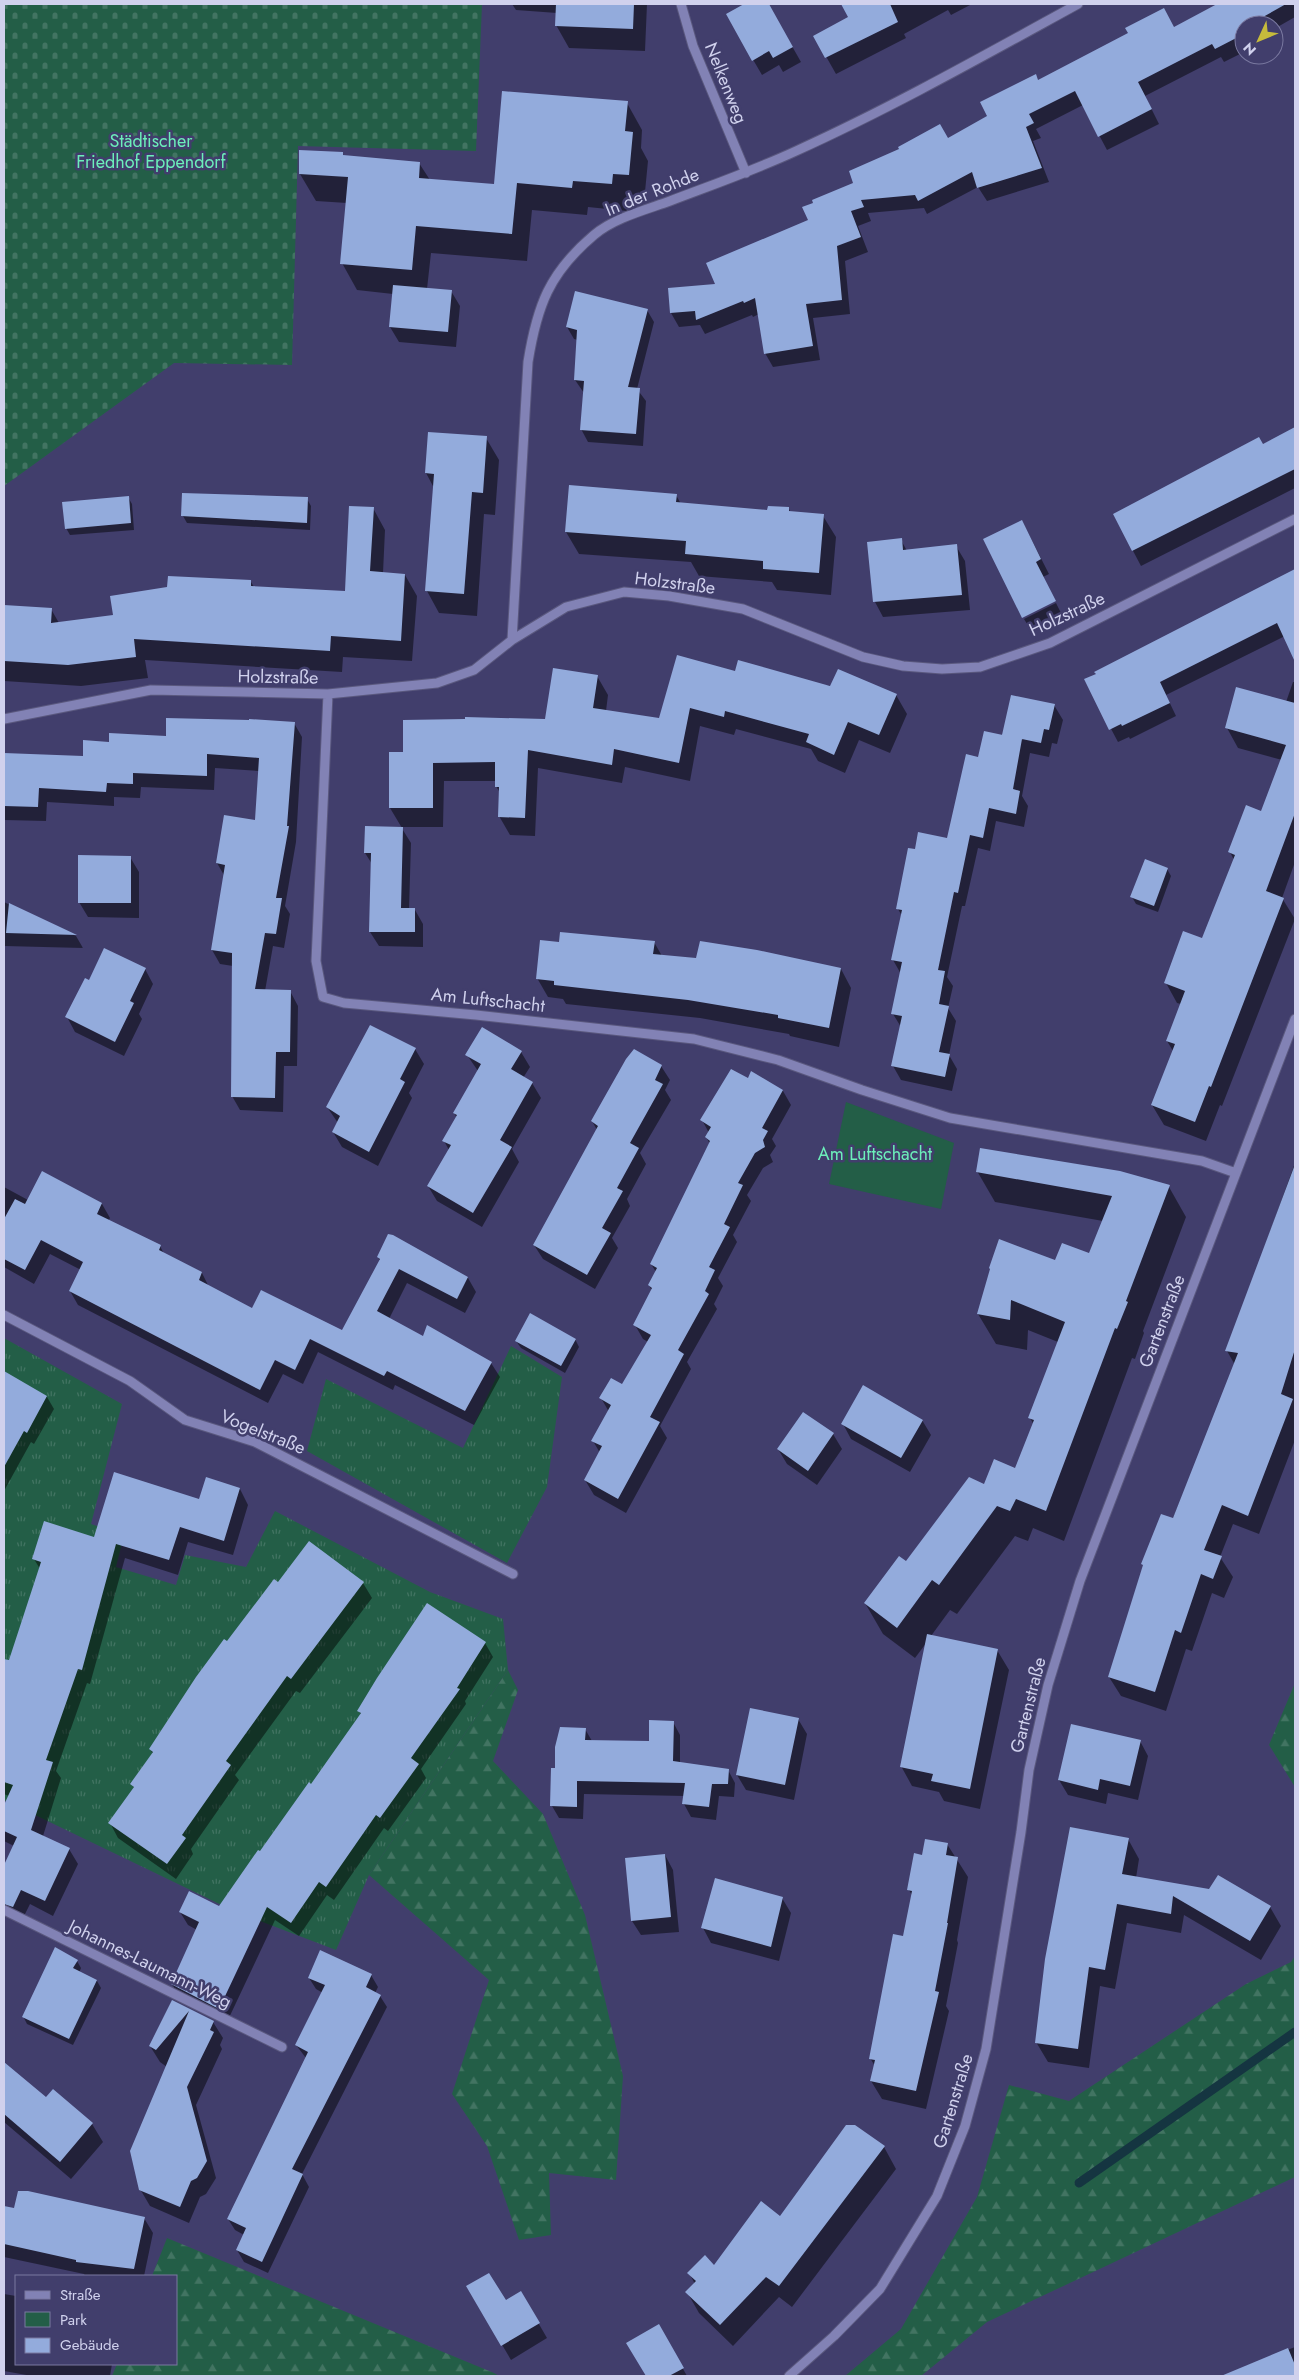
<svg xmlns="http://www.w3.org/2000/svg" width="1299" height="2380" font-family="Jost,sans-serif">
	<defs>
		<pattern id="grass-tufts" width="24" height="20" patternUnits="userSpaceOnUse" patternTransform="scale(1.25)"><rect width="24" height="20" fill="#235e47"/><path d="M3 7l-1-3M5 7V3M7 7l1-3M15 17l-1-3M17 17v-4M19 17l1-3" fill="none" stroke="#427462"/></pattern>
		<pattern id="forest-firs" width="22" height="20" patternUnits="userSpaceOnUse" patternTransform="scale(1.25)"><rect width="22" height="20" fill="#235e47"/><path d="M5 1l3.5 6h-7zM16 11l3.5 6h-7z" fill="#427462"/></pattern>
		<pattern id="cemetery-stones" width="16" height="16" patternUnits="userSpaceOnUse" patternTransform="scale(1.25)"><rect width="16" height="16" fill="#235e47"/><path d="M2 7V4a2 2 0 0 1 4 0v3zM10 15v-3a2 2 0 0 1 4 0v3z" fill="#427462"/></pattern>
	</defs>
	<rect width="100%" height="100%" fill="#413e6c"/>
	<!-- grass -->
	<path fill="url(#grass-tufts)" d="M4,1338L122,1404L91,1524L124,1535L116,1567L176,1585L185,1555L246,1567L275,1511L430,1592L503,1619L508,1670L369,1875L336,1950L236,1912L4,1800Z
		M511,1346L562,1377L547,1487L507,1563L307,1451L326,1379L463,1448Z"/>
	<!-- forest -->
	<path fill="url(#forest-firs)" d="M508,1670L518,1690L493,1761L543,1814L585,1915L623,2076L616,2180L549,2173L551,2235L519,2240L487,2146L452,2094L489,1980L369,1875Z
		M1295,1683V1787L1269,1745Z
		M1295,1956V2177L987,2322L921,2376H845L901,2329L977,2197L1009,2085L1069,2101L1246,1984L1291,1962Z
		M167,2238L494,2373L499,2376H112L117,2364H176V2276H152Z"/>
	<!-- cemetery -->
	<path fill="url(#cemetery-stones)" d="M4,4H482L476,151L298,146L292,365L174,363L4,486Z"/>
	<!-- park -->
	<path fill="#235e47" d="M846,1102L954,1143L941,1209L829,1184Z"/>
	<!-- shadow -->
	<path fill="#0007" d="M512,4H647L645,51L569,48L556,25L557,13L516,10Z
		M747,4H768L801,62L783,72L779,65L762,75L727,15Z
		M847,4H972L951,15L948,10L904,34L906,38L836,74L815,37L850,17L844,6Z
		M1219,4H1295V17L1274,29V25H1244V52L1224,62L1221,57L1145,96L1159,124L1107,150L1083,105L1036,129L1041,138L1033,141L1049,182L987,201L978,187L927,214L924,208L868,213L871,221L858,226L868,252L845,261L850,314L813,318L820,360L773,367L765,353L759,314L753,317L752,315L705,334L700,325L679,327L671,313L717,285L809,221L854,183L948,140L989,117L1038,81L1174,28Z
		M627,103L642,130L641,148L648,161L644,202L628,200L627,211L588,207L587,215L532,210L527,261L431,253L427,289L451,291L460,306L456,347L399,342L390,327L393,294L357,290L342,263L347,203L316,201L300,174L301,151L342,153L344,156L419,163L430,180L495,186Z
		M647,310L654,322L637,389L646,401L643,446L588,442L581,429L584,393L575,380L578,340L574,339L567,327Z
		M1295,429V488L1141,566L1114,515Z
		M486,438L499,460L495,515L484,514L477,616L439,613L427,591L434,488L426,473Z
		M570,486L676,495L681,504L769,511L789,509L791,513L823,516L836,537L831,595L777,590L772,582L699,576L691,562L579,554L566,532Z
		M128,497L132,504L134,530L70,535L66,528Z
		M307,499L311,506L310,530L187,523L183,516Z
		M373,508L385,530L383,573L405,575L417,596L412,661L343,657L342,672L145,660L148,678L81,686L4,681V607L51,609L59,623L114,616L251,582L254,587L346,592Z
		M1022,521L1049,574L1043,577L1023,617Z
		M901,540L907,551L956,546L965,561L970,610L883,617L875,602Z
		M1295,571V638L1289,642L1285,636L1166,695L1176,716L1130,739L1129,737L1118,742L1085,680L1097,674L1096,672Z
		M1056,603L1063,617L1032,632L1024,619Z
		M736,673L896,695L907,714L890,753L859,740L845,773L818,761L811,749L736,729L734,735L700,726L690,781L625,767L622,783L538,768L535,836L510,835L499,816L500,793L496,786V781H444L443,827H401L411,843L409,909L415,910L423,924V947L379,946L370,932L372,864L365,853L402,828L390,808L404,753L546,720L597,676L608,695L606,711L660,720Z
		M1293,682H1295V862L1282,898L1295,919L1222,1106L1220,1105L1206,1141L1164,1125L1152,1105L1173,1051L1167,1041L1181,1004L1177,1003L1166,983L1203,940L1234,860L1230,852L1262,812L1282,760L1238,748L1227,728L1286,702Z
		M1054,705L1063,720L1057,744L1052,743L1049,757L1030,753L1022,796L1028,806L1024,827L996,821L990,851L978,848L965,906H962L947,977L953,986L948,1008L956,1021L949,1055L957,1069L952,1091L901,1080L893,1066L901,1027L893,1014L901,974L893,960L902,916L898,909L916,850L948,839L979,758L1005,737Z
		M294,723L302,737L296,842L285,906L290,914L284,948L273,946L265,991H290L298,1006L297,1066H284L283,1112L240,1110L232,1096L233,966L220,964L212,950L225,877L217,863L256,822L259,771L215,768L214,790L141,787L140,798L114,797V806L47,802L46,821L4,820V754L84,757L110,743Z
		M130,857L139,872V918L88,917L79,902Z
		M1167,869L1171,876L1158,912L1136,904L1132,897Z
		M4,902L76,936L83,948L4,946Z
		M654,942L662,956L841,969L851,988L839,1047L790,1036L789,1034L700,1018L566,1004L563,999L548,997L537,978L560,944Z
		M145,969L153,984L139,1014L142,1019L124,1056L75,1032L67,1017Z
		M415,1049L424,1064L409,1093L412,1098L378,1166L342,1147L333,1132L338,1123L327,1107Z
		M521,1052L530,1067L523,1078L532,1083L541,1098L512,1149L519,1162L482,1227L437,1201L428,1186L449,1150L444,1141L457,1118L454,1113L478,1071L467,1055Z
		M661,1066L670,1080L665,1090L671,1100L640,1153L646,1164L627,1199L630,1206L612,1238L618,1248L595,1289L543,1259L534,1245L597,1130L592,1121Z
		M748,1080L783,1091L791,1105L772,1139L776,1146L770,1155L773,1162L763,1168L747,1195L751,1201L733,1235L737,1242L718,1278L723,1286L714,1304L717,1309L687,1362L691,1369L660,1426L667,1438L626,1513L594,1495L585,1480L600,1453L593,1441L609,1412L601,1398L623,1386L648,1342L643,1339L635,1325L652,1291L649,1285L656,1272L651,1264L710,1144L706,1137L709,1133L702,1120Z
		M1295,1163V1440L1259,1534L1233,1524L1220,1557L1233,1577L1224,1598L1212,1593L1192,1651L1186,1649L1166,1711L1121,1696L1109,1677L1235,1365L1227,1351Z
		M977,1171L1169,1187L1186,1217L1143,1331L1144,1333L1135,1359L1132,1358L1064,1541L1033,1528L1028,1541L1015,1536L957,1614L950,1610L931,1636L997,1650L1009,1670L980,1809L944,1801L939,1792L912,1786L901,1766L927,1642L915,1658L883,1634L865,1603L984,1485L1016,1470L1034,1425L1030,1418L1058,1342L1028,1330L1027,1350L996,1344L978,1314L1056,1262L1089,1255L1103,1221L995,1202Z
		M4,1187L28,1200L102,1204L110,1218L108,1221L160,1246L164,1254L202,1273L209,1287L253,1310L343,1332L380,1261L378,1257L468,1278L476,1292L465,1313L407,1283L389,1319L424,1338L491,1363L500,1377L474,1425L395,1385L393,1390L318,1352L303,1384L283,1374L268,1403L78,1305L70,1291L81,1270L50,1254L34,1284L4,1267Z
		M575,1339L579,1347L565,1373L521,1348L516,1341Z
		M4,1373L47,1397L54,1409L34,1444L31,1442L4,1491Z
		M922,1420L931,1435L910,1472L851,1439L843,1424Z
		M833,1434L842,1449L817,1485L787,1464L778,1449Z
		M240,1489L248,1505L233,1555L188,1542L178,1575L125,1558L90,1684L87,1683L56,1771L61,1778L43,1836L69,1849L78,1864L53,1916L30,1904L24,1916L4,1907V1868L14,1846L4,1841V1808L9,1796L4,1794V1660L10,1662L40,1569L34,1559L200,1501Z
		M309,1543L363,1583L372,1598L300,1693L296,1691L235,1775L239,1780L191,1849L193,1854L176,1879L118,1838L110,1823L134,1788L132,1784L153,1754L150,1749L227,1643L278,1584Z
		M427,1605L485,1643L493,1657L465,1701L466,1704L421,1769L426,1778L388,1831L384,1828L334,1900L327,1895L299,1936L275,1920L227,2022L180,1998L172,1984L197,1930L188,1925L180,1912L219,1908L312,1786L361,1715L359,1711Z
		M798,1719L807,1734L794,1800L746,1790L737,1775Z
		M673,1722L680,1735V1763L728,1770L735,1783L734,1797L719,1796L716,1820L691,1817L684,1804L685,1796L584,1794L583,1819L559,1818L552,1806L556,1770L585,1729L592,1741L650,1743Z
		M1140,1741L1148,1756L1138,1800L1108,1793L1106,1804L1068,1795L1059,1780Z
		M1128,1839L1139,1859L1136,1878L1270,1907L1281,1926L1261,1960L1184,1915L1181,1933L1127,1923L1115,1989L1100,1986L1089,2068L1048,2062L1036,2042Z
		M947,1844L968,1877L957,1940L958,1943L946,2006L949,2011L926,2109L882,2099L871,2081L875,2066L870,2058L904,1938L913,1897L909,1890L923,1856Z
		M665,1855L673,1870L679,1932L641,1935L632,1921Z
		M782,1898L791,1913L779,1961L711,1943L703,1928Z
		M77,1961L81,1968L79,1973L97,1981L101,1988L73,2045L27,2024L23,2016Z
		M371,1975L378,1987L375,1993L380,1996L387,2007L302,2174L309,2187L268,2273L244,2262L237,2250L244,2235L235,2230L228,2219L306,2058L296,2045L323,1993L316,1989L309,1978Z
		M172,2001L213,2022L223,2038L220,2045L222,2049L196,2105L216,2178L206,2194L200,2197L189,2223L150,2206L140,2189L167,2067L160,2062L150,2046Z
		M4,2063L46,2099L54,2091L92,2124L103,2142L71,2179L4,2122Z
		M884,2147L896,2169L792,2307L779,2297L733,2346L699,2313L687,2292L695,2284L689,2273L714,2266L781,2217Z
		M4,2207L15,2210L144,2218L153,2233L144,2276H85L84,2274L4,2257Z
		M468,2287L505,2302L521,2293L547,2338L511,2360Z
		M4,2294L16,2296V2364H112L110,2376H32L4,2371Z
		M659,2326L687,2376H647L628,2343Z
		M1295,2347V2376H1249L1246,2366Z"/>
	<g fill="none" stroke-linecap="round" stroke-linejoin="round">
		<!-- stream -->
		<path stroke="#153541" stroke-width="9" d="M1079,2183L1295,2032"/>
	</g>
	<!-- building -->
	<path fill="#93abdc" d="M556,4H634L633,29L555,26Z
		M744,4H769L793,47L773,58L769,51L752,61L726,14Z
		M841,4H890L898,22L825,58L813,36L848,17Z
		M1217,4H1286L1254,22V25H1244V34L1215,49L1212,44L1138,82L1152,109L1098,137L1075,91L1029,114L1034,123L1026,127L1042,168L977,188L972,172L918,201L915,195L861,200L864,207L851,211L861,237L837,246L842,300L806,304L813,346L764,354L755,298L744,303L743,301L696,320L695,311L670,313L668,288L715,284L706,263L808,220L802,207L813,203L812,200L853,183L849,171L899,149L898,147L940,124L948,138L987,116L980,102L1036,74L1038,80L1128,33L1125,28L1164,8L1174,27Z
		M502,91L628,101L625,131L633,132L629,175L613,174L612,184L573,181L572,188L517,183L512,234L416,226L412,270L340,264L348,177L299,174V150L343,152V155L420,162L419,178L494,184Z
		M393,285L452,290L448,332L389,327Z
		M575,291L648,309L628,387L640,388L636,434L580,430L584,381L574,380L577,330L566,327Z
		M1295,427V469L1132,551L1113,514L1259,437L1263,444Z
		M428,432L487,436L483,493L472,492L464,594L425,591L434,474L425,473Z
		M569,485L677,494L676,502L767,510L768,506L789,507V511L824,514L819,573L763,569V561L685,554L686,541L565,532Z
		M182,493L308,497L307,523L181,516Z
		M129,496L131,523L65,529L62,502Z
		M349,506L374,507L370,571L405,574L401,641L331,636L330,651L134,639L136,657L68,665L4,661V605L52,608L51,623L113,615L110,596L167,587L168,576L251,580V586L345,591Z
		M1022,520L1041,559L1036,562L1056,601L1022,618L983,539Z
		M902,538L903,550L957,544L962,595L873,602L867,542Z
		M1295,569V662L1277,623L1160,682L1170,703L1122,726L1121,724L1109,730L1084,679L1096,674L1094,672Z
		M677,655L735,671L738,660L830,686L838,669L897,694L879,735L848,722L834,755L806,742L809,734L725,711L724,717L690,708L679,763L614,749L612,765L528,750L525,818L498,817L499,787H495V762L433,763V808H389V752H403V720L465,719V717L545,719L553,668L598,675L593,708L659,718Z
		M1236,687L1295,703V813L1266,891L1284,898L1211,1087L1209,1086L1195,1122L1151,1105L1175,1044L1166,1041L1185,991L1164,983L1183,931L1202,938L1235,855L1228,852L1246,805L1261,811L1286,745L1225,728Z
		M1011,695L1055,704L1049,730L1044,729L1041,743L1002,735Z
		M166,718L249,720V719L295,722L287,826H289L276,898H282L276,934L265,933L255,989L291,990L290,1052H276L275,1098L231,1097L232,953L211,950L225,865L216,863L224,815L255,820L259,758L207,754V776L133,773V784L107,783L106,792L39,788L38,807L4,806V753L83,756V740L109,742V733L166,736Z
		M984,731L1022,739L1013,789L1020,791L1016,814L989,808L983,838L970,835L958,893L954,892L938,970L945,971L939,1004L949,1006L939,1052L950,1054L945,1077L891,1066L902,1016L891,1014L902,962L891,960L902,910L896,909L908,848L915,849L918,832L947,838L966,754L978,757Z
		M365,826L403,827L401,908H415V932H369L371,853H364Z
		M78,855L131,856V903H78Z
		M1145,859L1168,868L1154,906L1130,897Z
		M9,903L77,935L6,933Z
		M560,932L655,941L653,954L696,958L700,941L757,950L841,968L829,1028L778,1018V1015L688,1000L554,985V981L536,979L540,940L559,942Z
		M104,948L146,968L130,1001L134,1003L115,1042L65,1017L85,978L89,980Z
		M370,1025L416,1048L400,1079L405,1082L369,1152L332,1132L340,1116L326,1107Z
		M482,1027L522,1051L511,1069L533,1082L500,1140L512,1147L473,1213L427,1186L451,1145L442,1141L457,1115L453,1113L481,1064L465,1055Z
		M634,1049L662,1065L655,1080L663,1084L630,1143L639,1148L617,1188L623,1191L602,1228L611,1233L587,1275L533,1245L598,1126L591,1121L626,1059Z
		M731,1069L748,1078L751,1071L783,1090L762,1128L768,1131L763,1140L765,1147L755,1153L738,1183L743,1185L724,1224L730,1227L709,1267L715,1270L705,1291L709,1294L678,1350L684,1354L650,1417L660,1422L618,1499L584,1480L602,1446L591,1441L611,1405L599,1398L611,1378L622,1384L651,1335L633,1325L652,1288L648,1285L657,1268L650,1264L710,1141L705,1137L711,1127L700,1120Z
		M980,1148L1120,1171L1170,1185L1126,1301L1128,1302L1117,1329L1115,1328L1046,1511L1016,1499L1010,1511L997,1506L939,1585L932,1580L897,1628L864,1603L899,1556L906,1561L969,1477L984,1484L994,1459L1015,1468L1034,1420L1028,1418L1065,1322L1011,1300L1010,1320L977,1314L990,1269L989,1268L999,1239L1055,1260L1062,1243L1089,1253L1112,1196L976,1172Z
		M1294,1167L1295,1349L1281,1394L1293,1399L1248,1516L1222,1505L1204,1550L1222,1556L1213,1579L1201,1574L1181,1633L1175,1630L1155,1692L1108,1677L1143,1565L1141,1564L1161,1514L1173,1518L1238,1353L1225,1351Z
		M42,1171L102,1203L97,1214L161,1245L159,1250L202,1272L199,1280L252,1308L261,1290L342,1330L380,1259L377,1257L388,1234L393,1235L468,1277L457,1299L399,1269L377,1311L423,1336L427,1325L492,1362L465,1411L387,1371L384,1376L310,1339L295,1370L275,1360L260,1390L69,1291L83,1262L41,1240L25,1270L4,1259V1219L15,1199L25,1204Z
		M530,1313L576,1339L561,1366L515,1341Z
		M4,1371L47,1396L27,1433L24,1431L4,1467Z
		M863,1385L923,1420L901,1458L841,1424Z
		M803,1412L834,1433L808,1471L777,1449Z
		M114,1472L199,1499L206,1477L240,1488L224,1541L180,1527L169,1560L116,1544L82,1670L78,1669L46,1760L53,1762L31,1830L70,1848L45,1901L21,1890L13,1907L4,1904V1865L17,1837L4,1831V1805L13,1785L4,1782V1659L9,1660L41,1562L32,1559L44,1521L94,1537Z
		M309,1541L364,1582L291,1679L287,1676L226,1761L231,1765L182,1835L186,1838L167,1864L108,1823L134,1787L130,1784L153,1752L149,1749L196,1677L224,1639L227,1641L274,1579L278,1582Z
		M427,1603L486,1642L457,1688L460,1689L411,1758L419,1764L380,1818L376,1815L326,1887L319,1882L291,1923L267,1907L219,2009L171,1984L199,1922L179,1912L189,1891L219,1906L258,1850L260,1851L309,1782L311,1784L361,1713L357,1711L377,1678Z
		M927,1634L998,1649L970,1789L931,1781L933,1774L900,1767Z
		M750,1708L799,1718L785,1785L736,1775Z
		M649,1720L674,1721L673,1761L729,1769L728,1784H712L709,1807L682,1804L685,1783L577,1781V1807L550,1806L551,1768H555V1747L560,1727L586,1728L585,1740L649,1741Z
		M1071,1724L1141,1740L1130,1786L1100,1779L1098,1790L1058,1780Z
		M1070,1827L1129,1838L1122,1874L1209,1889L1218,1875L1271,1906L1250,1941L1173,1896L1171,1914L1117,1904L1105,1970L1089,1967L1078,2049L1035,2043L1045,1959Z
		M925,1839L948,1843L946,1855L958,1857L947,1923H948L935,1991L939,1992L916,2091L870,2081L875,2060L869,2059L893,1934L903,1936L912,1891L907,1890L914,1853L922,1855Z
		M665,1854L671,1917L631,1921L625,1858Z
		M715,1878L783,1897L771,1947L701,1928Z
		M55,1947L78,1960L73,1968L97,1980L69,2039L22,2017Z
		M320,1950L372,1974L366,1987L381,1995L292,2169L303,2174L262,2262L236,2250L246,2228L227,2219L308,2052L295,2045L325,1985L308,1978Z
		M172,2000L214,2021L210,2030L214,2032L187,2087L207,2161L197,2178L191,2181L180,2207L139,2190L130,2151L189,2011L156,2050L149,2046Z
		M4,2062L46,2097L53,2089L93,2123L60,2162L4,2114Z
		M846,2125H855L885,2146L779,2286L766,2277L720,2325L685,2292L696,2281L687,2273L705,2255L714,2265L761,2201L780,2216Z
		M18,2191H28L145,2217L134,2269L76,2262V2260L4,2244V2206L14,2208Z
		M489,2273L506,2300L521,2291L540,2323L501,2346L466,2286Z
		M659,2324L684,2368L669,2376H646L626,2343Z
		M1288,2348L1295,2365V2376H1221Z"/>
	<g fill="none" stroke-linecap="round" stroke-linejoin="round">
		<!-- minor casing -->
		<g stroke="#5a587e" stroke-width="11">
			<path id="minor" d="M681,4L693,46L746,173
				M512,640L528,362C537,306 549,273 594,235C614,218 645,210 670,201C712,185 755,170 796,151C893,107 985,55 1078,4
				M328,694L316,961L323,997L344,1003L476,1015L694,1039L778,1060L862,1090L950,1118L1202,1161L1236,1173
				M4,719L151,690L328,694L437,683L474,670L512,640L566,607L624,592L669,596L743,609L863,657L903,666L942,669L980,667L1050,643L1295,519
				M4,1315L130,1381L185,1420L255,1442L513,1574
				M4,1910L282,2047
				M789,2376L834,2336L880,2289L937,2196L965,2126L986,2049L1021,1832L1029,1770L1048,1685L1080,1581L1295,1019"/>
		</g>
		<!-- minor -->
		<use href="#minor" stroke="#8282b5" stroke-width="9"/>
	</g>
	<g text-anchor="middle" stroke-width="5" stroke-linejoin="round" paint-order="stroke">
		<!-- street labels -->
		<g font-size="18" fill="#d0d1ed" stroke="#413e6c">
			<text transform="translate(726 83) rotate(68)" y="6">Nelkenweg</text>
			<text transform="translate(652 192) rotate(-22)" y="6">In der Rohde</text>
			<text transform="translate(675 583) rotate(7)" y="6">Holzstraße</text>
			<text transform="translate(1067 614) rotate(-25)" y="6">Holzstraße</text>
			<text transform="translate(278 677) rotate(1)" y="6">Holzstraße</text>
			<text transform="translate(488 1000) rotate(6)" y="6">Am Luftschacht</text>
			<text transform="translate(1162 1321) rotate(-69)" y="6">Gartenstraße</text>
			<text transform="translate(263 1432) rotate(22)" y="6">Vogelstraße</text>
			<text transform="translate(1028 1705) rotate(-76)" y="6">Gartenstraße</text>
			<text transform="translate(150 1964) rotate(26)" y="6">Johannes-Laumann-Weg</text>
			<text transform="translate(953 2101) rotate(-73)" y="6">Gartenstraße</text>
		</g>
		<!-- park labels -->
		<g font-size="18" fill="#6cefba" stroke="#413e6c">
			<text x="151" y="147">Städtischer<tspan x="151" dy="21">Friedhof Eppendorf</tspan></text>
			<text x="875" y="1160">Am Luftschacht</text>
		</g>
	</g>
	<!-- border -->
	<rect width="1299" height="2380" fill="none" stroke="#d0d1ed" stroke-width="10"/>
	<!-- legend -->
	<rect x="15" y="2275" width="162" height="90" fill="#413e6c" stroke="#7a79a0"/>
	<rect x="25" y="2291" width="25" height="8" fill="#8282b5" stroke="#7a79a0"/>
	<text x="60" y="2300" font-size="15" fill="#d0d1ed">Straße</text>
	<rect x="25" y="2312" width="25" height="15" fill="#235e47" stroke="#7a79a0"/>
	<text x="60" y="2325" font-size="15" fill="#d0d1ed">Park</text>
	<rect x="25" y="2338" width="25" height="15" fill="#93abdc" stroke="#7a79a0"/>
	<text x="60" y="2350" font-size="15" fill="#d0d1ed">Gebäude</text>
	<!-- north arrow -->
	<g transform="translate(1259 40) rotate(226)"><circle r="24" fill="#413e6c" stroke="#7a79a0"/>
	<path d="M0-4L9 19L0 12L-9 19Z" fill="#c6bb3c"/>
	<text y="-8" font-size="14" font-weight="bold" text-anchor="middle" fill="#d0d1ed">N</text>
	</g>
</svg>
